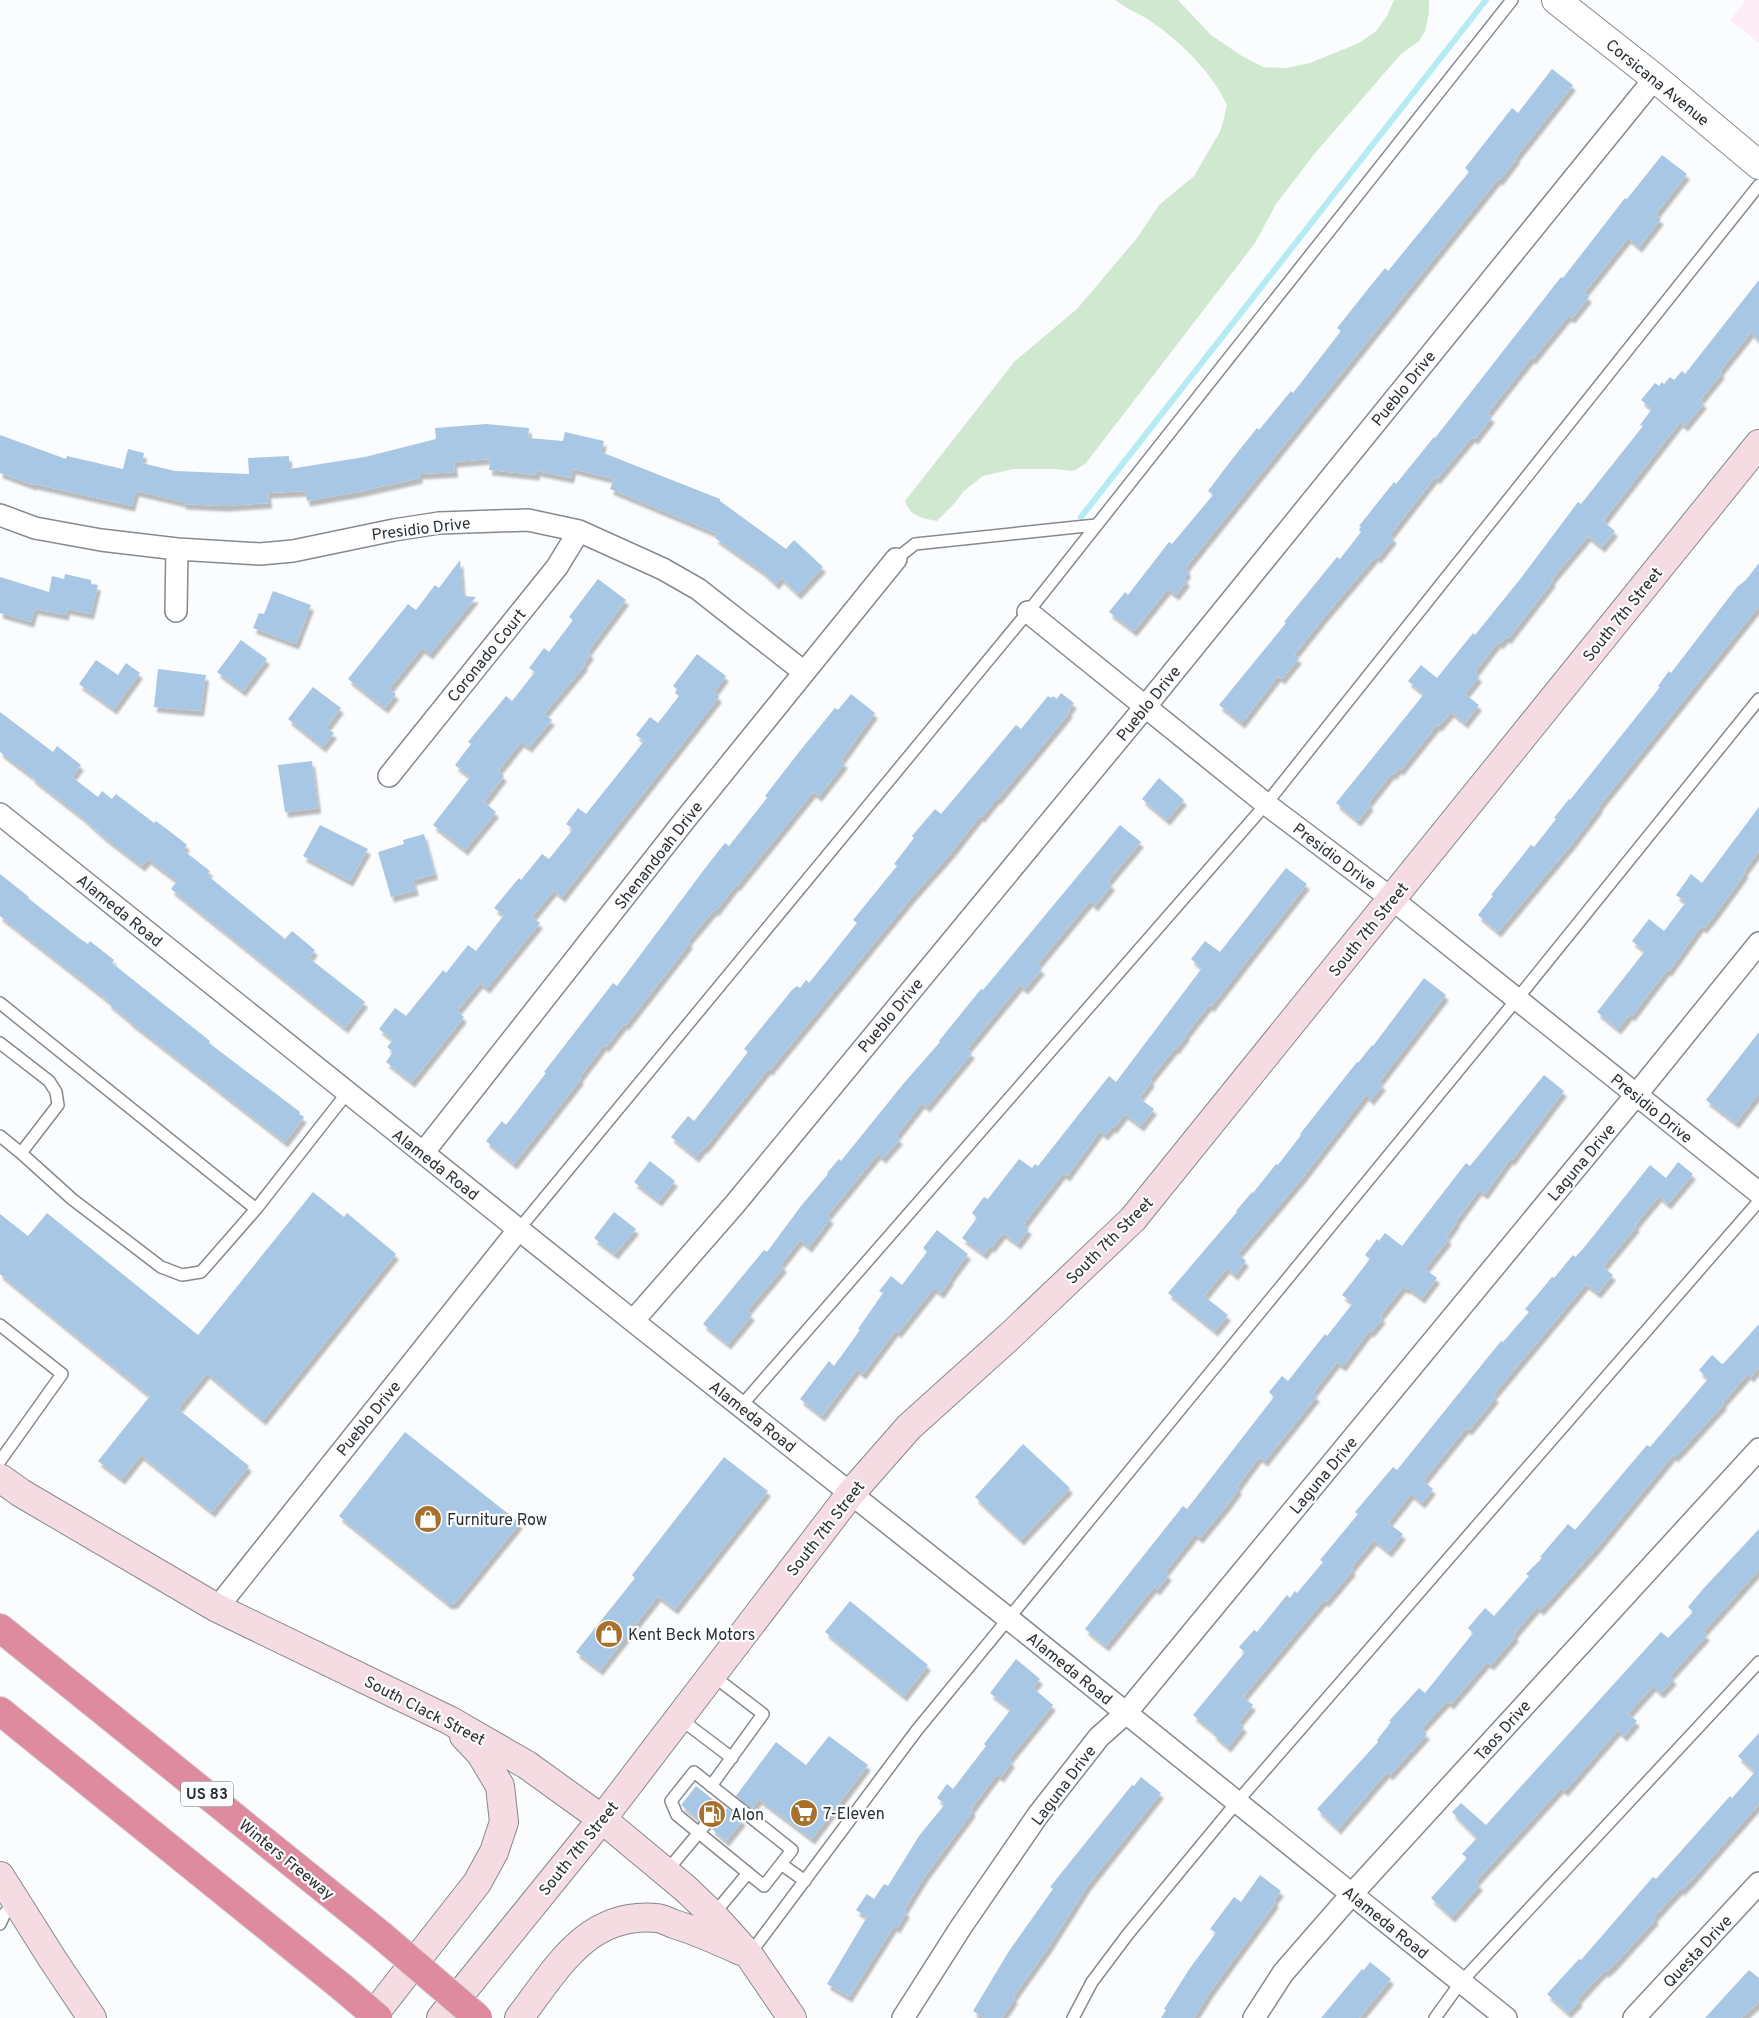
<svg xmlns="http://www.w3.org/2000/svg" width="1759" height="2018" font-family="Overpass,sans-serif">
	<defs>
		<filter id="shadow"><feDropShadow dx="3" dy="5.5" stdDeviation="1" flood-color="#0004"/></filter>
	</defs>
	<rect width="100%" height="100%" fill="#fafcfe"/>
	<!-- commercial -->
	<path fill="#feecf6" d="M1746,0H1759V43L1730,20Z"/>
	<!-- green -->
	<path fill="#d0e8cf" d="M1115,0H1178L1211,35L1242,56L1263,67L1286,68L1310,63L1359,43L1376,31L1387,16L1394,0H1429V13L1425,31L1419,41L1401,54L1316,152L1276,204L1255,243L1086,463L1074,471L1053,469H1013L983,476L964,491L953,505L937,521C921,518 911,517 905,501L1015,361L1077,309L1137,238L1159,205L1194,176L1221,130L1227,105C1210,70 1181,42 1149,20C1138,13 1125,8 1115,0Z"/>
	<g fill="none" stroke-linecap="round" stroke-linejoin="round">
		<!-- stream -->
		<path stroke="#b7ebf2" stroke-width="6" d="M1081,517L1486,0"/>
	</g>
	<!-- building -->
	<path fill="#a8c7e5" filter="url(#shadow)" d="M1552,69L1573,85L1516,157L1517,158L1500,180L1498,179L1186,567L1188,572L1184,578L1187,581L1176,595L1168,589L1167,590L1134,631L1109,612L1125,592L1128,595L1169,542L1172,544L1213,495L1208,491L1233,458L1257,428L1259,430L1291,391L1293,393L1341,331L1337,328L1368,289L1385,268L1388,271L1469,172L1465,168L1512,108L1518,113Z
		M1662,155L1687,174L1655,215L1661,219L1639,247L1628,238L1584,293L1589,297L1572,318L1568,316L1533,359L1531,358L1487,414L1492,417L1475,439L1472,437L1437,479L1435,477L1390,535L1394,538L1378,558L1376,556L1325,616L1294,655L1299,658L1282,679L1278,676L1242,723L1219,705L1286,623L1284,622L1337,557L1340,559L1361,532L1359,530L1361,527L1359,526L1394,482L1396,484L1434,437L1435,438L1561,277L1563,278L1625,198L1627,199Z
		M1759,280V341L1751,332L1720,371L1722,373L1700,400L1704,403L1685,426L1680,422L1603,521L1615,531L1602,547L1588,536L1551,580L1553,581L1508,639L1506,637L1500,644L1498,642L1475,672L1479,677L1465,694L1479,705L1465,723L1451,712L1439,726L1437,725L1401,770L1399,768L1393,775L1392,773L1368,803L1371,805L1358,821L1336,803L1424,694L1408,681L1421,665L1437,678L1473,633L1475,635L1521,578L1578,502L1581,504L1643,426L1640,425L1652,409L1641,400L1655,383L1659,386L1662,382L1664,384L1670,377L1674,380L1682,371L1685,374Z
		M486,424L529,428L528,438L563,441L565,432L604,441L601,452L720,499V501L786,549L794,540L823,567L798,594L781,578L776,584L762,571L715,538L718,534L610,489L614,479L573,469L571,478L537,471V475L489,470L490,459L454,462L455,472L419,474L420,478L358,492L307,501L305,491L268,493L269,503L225,506L183,504V502L136,491L132,506L34,484L33,485L0,473V435L66,459L67,456L123,469L128,449L144,453L142,463L175,471L249,474L248,458L289,456V469L365,457L436,439L435,428Z
		M460,560L463,596L476,597L430,654L422,648L389,689L396,694L385,708L348,679L408,604L416,610L435,585L439,588Z
		M1759,563V606L1599,806L1600,807L1571,845L1498,932L1478,915L1493,896L1491,895L1531,845L1534,847L1556,819L1554,818L1569,799L1570,800L1660,687L1658,686L1669,671L1671,673L1737,587L1746,580Z
		M65,574L91,580V584L98,585L91,614L67,609L66,615L35,609L31,622L0,613V577L49,592L52,576L64,579Z
		M598,579L626,600L588,651L591,654L584,663L585,665L544,714L552,720L529,747L521,742L498,771L504,776L484,802L496,812L465,850L433,825L470,777L455,765L471,744L468,742L506,696L512,701L535,672L529,668L544,648L549,652L573,620L569,617Z
		M273,591L311,605L296,644L253,628L259,613L264,614Z
		M241,640L267,659L243,691L217,672Z
		M697,654L726,676L714,692L719,697L562,897L554,890L532,917L540,923L487,988L480,983L457,1011L464,1017L412,1082L386,1062L393,1052L387,1047L393,1040L379,1029L395,1008L406,1016L440,974L443,970L446,973L468,945L476,951L504,915L494,908L519,878L521,880L542,854L549,859L573,829L566,824L578,808L586,814L622,769L644,741L636,735L650,717L658,723L679,696L675,693L677,689L673,686Z
		M96,660L118,675L126,663L140,673L114,709L79,684Z
		M158,669L206,675L201,711L154,707Z
		M313,687L341,708L326,728L334,733L323,747L288,719Z
		M1061,693L1074,703L1068,711L1070,712L998,799L997,798L982,817L980,816L951,853L911,898L770,1070L768,1069L705,1148L704,1147L696,1157L671,1137L688,1116L694,1121L748,1052L744,1049L792,990L797,986L800,988L806,980L809,983L857,923L853,920L897,866L894,864L914,838L912,836L935,809L941,814L1016,725L1021,729L1048,696L1051,698L1053,696L1057,699Z
		M851,694L875,713L841,760L845,763L819,796L813,792L737,886L736,885L716,911L714,910L688,941L690,943L626,1025L624,1024L606,1047L604,1045L579,1078L581,1079L514,1164L486,1141L502,1121L506,1125L546,1073L544,1072L613,983L617,986L709,863L725,843L729,846L767,798L765,796L799,752L835,708L838,710Z
		M0,712L53,752L57,746L81,765L72,777L98,797L102,791L112,799L116,794L154,823L156,821L181,840L187,845L183,850L210,871L207,875L285,939L292,931L315,950L309,958L365,1002L345,1028L171,889L177,881L148,859L142,866L103,836L82,817L32,778L33,777L0,752Z
		M312,761L318,808L285,812L278,765Z
		M1159,778L1184,800L1167,820L1142,799Z
		M1759,807V851L1744,871L1746,872L1714,916L1704,928L1701,926L1669,971L1667,970L1632,1016L1630,1014L1618,1029L1597,1012L1645,951L1632,941L1649,919L1664,931L1686,902L1676,895L1691,874L1702,883Z
		M320,825L368,849L350,881L303,856Z
		M1120,825L1141,842L1108,881L1112,885L1095,906L1090,901L1037,965L1042,969L1025,989L1020,985L967,1049L972,1053L927,1107L922,1103L896,1136L900,1139L883,1158L878,1154L827,1216L831,1218L809,1247L800,1240L781,1264L784,1267L747,1311L752,1315L728,1344L703,1324L764,1250L767,1252L801,1206L828,1174L827,1173L839,1159L841,1161L904,1083L940,1042L939,1041L981,989L983,990Z
		M424,834L435,874L413,880L416,890L391,897L378,852L404,844L403,840Z
		M1286,868L1307,884L1211,1007L1209,1005L1186,1034L1187,1035L1176,1049L1175,1048L1150,1079L1152,1081L1139,1098L1154,1109L1141,1126L1125,1114L1114,1128L1112,1127L1105,1135L1100,1131L1067,1176L1063,1173L1023,1225L1029,1229L1018,1244L1003,1233L992,1247L990,1246L984,1254L962,1238L977,1218L972,1213L984,1197L988,1199L1019,1159L1032,1168L1035,1164L1038,1166L1109,1076L1116,1082L1202,968L1191,959L1205,941L1220,952Z
		M0,874L29,897L28,898L79,938L88,944L90,941L114,960L112,963L210,1041L209,1043L300,1112L299,1114L304,1117L285,1142L129,1021V1020L108,1003L109,1001L0,916Z
		M1424,978L1446,995L1379,1082L1383,1085L1371,1100L1366,1095L1303,1177L1238,1254L1246,1261L1235,1275L1227,1268L1204,1296L1228,1315L1215,1331L1168,1293L1237,1212L1236,1211L1252,1192L1253,1193L1276,1164L1278,1165L1301,1135L1300,1134L1357,1062L1358,1063L1372,1045L1373,1046Z
		M1759,1032V1093L1736,1123L1706,1100Z
		M1544,1075L1564,1091L1512,1160L1510,1159L1485,1194L1479,1190L1456,1221L1457,1222L1446,1237L1449,1239L1425,1269L1437,1278L1422,1298L1408,1288L1407,1289L1403,1287L1380,1316L1383,1318L1371,1332L1369,1331L1343,1366L1337,1362L1313,1393L1317,1396L1265,1461L1259,1457L1237,1487L1239,1489L1228,1504L1200,1538L1195,1534L1165,1572L1169,1575L1157,1590L1154,1587L1106,1646L1085,1629L1183,1506L1187,1509L1274,1397L1269,1392L1282,1376L1288,1381L1325,1334L1327,1336L1353,1303L1342,1295L1370,1259L1365,1255L1377,1239L1379,1241L1385,1233L1402,1246L1466,1163L1470,1166Z
		M650,1161L675,1181L659,1201L634,1182Z
		M1678,1162L1693,1174L1668,1204L1659,1196L1635,1225L1637,1226L1603,1267L1613,1275L1598,1293L1586,1284L1535,1345L1493,1395L1496,1397L1484,1412L1469,1430L1466,1428L1423,1481L1433,1489L1422,1503L1411,1494L1388,1523L1403,1534L1389,1552L1374,1540L1351,1568L1353,1570L1326,1602L1324,1600L1243,1697L1253,1705L1239,1722L1244,1727L1228,1747L1213,1734L1214,1732L1193,1715L1245,1652L1239,1647L1254,1630L1257,1632L1287,1595L1290,1598L1295,1591L1297,1593L1323,1562L1320,1560L1358,1514L1355,1512L1393,1467L1397,1470L1501,1341L1503,1342L1529,1312L1525,1309L1538,1294L1552,1277L1554,1278L1573,1255L1575,1257L1582,1250L1650,1165L1666,1178Z
		M313,1192L344,1217L347,1213L396,1254L263,1420L207,1373L178,1409L249,1466L212,1512L141,1455L122,1479L98,1461L150,1396L0,1274V1214L28,1236L47,1213L198,1335Z
		M614,1212L636,1229L615,1254L594,1238Z
		M937,1230L968,1254L950,1278L951,1279L941,1293L934,1288L898,1333L896,1330L863,1374L857,1369L822,1416L800,1399L829,1361L834,1366L860,1330L858,1329L883,1293L879,1291L891,1276L902,1285L927,1252L923,1248Z
		M1759,1324V1367L1751,1377L1748,1374L1723,1402L1724,1404L1682,1450L1675,1457L1673,1455L1596,1549L1541,1610L1537,1607L1514,1634L1516,1636L1491,1665L1487,1662L1451,1704L1447,1701L1421,1729L1427,1734L1390,1775L1387,1772L1338,1829L1317,1809L1378,1742L1377,1740L1391,1722L1389,1721L1419,1688L1425,1693L1473,1633L1468,1628L1485,1608L1494,1616L1529,1576L1526,1574L1542,1558L1540,1557L1568,1524L1575,1530L1647,1445L1650,1447L1708,1379L1699,1370L1712,1355L1722,1364L1724,1363Z
		M405,1432L520,1523L455,1603L449,1604L339,1516Z
		M1023,1444L1070,1488L1021,1540L975,1497Z
		M724,1457L768,1491L675,1609L658,1596L600,1670L576,1652L635,1578L632,1575Z
		M1759,1529V1570L1703,1632L1707,1635L1670,1676L1674,1679L1661,1693L1653,1686L1628,1714L1637,1721L1624,1736L1618,1730L1565,1791L1561,1788L1476,1881L1480,1885L1452,1917L1431,1898L1467,1858L1462,1854L1477,1838L1452,1812L1461,1803L1486,1825L1661,1632L1668,1638L1693,1612L1688,1607L1703,1589Z
		M850,1601L928,1665L904,1696L825,1632Z
		M1016,1659L1040,1679L1033,1688L1053,1705L1009,1759L1012,1762L1001,1777L997,1774L971,1809L973,1811L925,1876L904,1910L907,1912L897,1928L894,1926L849,1997L827,1984L867,1917L856,1910L867,1894L874,1899L884,1884L888,1886L919,1836L945,1804L937,1798L947,1784L953,1789L986,1746L984,1744L1011,1709L990,1693Z
		M1759,1733V1804L1689,1883L1682,1890L1680,1889L1654,1917L1656,1919L1613,1966L1606,1972L1604,1971L1578,1999L1580,2001L1568,2013L1547,1994L1579,1959L1581,1960L1653,1877L1656,1879L1730,1796L1732,1798L1755,1772L1738,1756Z
		M829,1736L868,1765L812,1839L759,1799L752,1809L736,1796L776,1742L806,1765Z
		M1141,1777L1161,1793L1088,1885L1048,1948L1013,1997L1015,1998L1002,2018H984L973,2011L1009,1951L1053,1889L1050,1887L1132,1785L1134,1786Z
		M696,1786L726,1810L727,1808L743,1820L726,1841L712,1829L713,1822L710,1818L704,1817L700,1820L681,1805Z
		M1260,1875L1281,1891L1274,1900L1276,1902L1210,1992L1194,2018H1161L1166,2010L1164,2009L1190,1968L1216,1933L1210,1929L1234,1897L1241,1902Z
		M1370,1962L1391,1979L1359,2018H1321L1362,1969L1364,1970Z
		M1749,1970L1759,1978V2002L1741,2018H1705Z"/>
	<g fill="none" stroke-linecap="round" stroke-linejoin="round">
		<!-- service casing -->
		<g stroke="#858a8f" stroke-width="14">
			<path id="service" d="M896,559L915,544L1096,525
				M0,1003L256,1209L347,1093
				M0,1043L49,1081L56,1092L58,1105L21,1153L72,1199L161,1267L182,1275L201,1272L256,1209
				M0,1136L21,1153
				M519,1229L1028,612L1512,0
				M0,1325L62,1374L0,1461
				M741,1406L1266,804L1759,185
				M679,1718L732,1758
				M711,1786L763,1714L712,1675
				M781,1864L805,1881
				M666,1872L706,1824
				M713,1915L748,1873L764,1886L792,1850L694,1772L671,1801L677,1815L748,1873
				M0,1924L5,1913L16,1902
				M749,1955L917,1730L1517,999L1759,699
				M1073,2018L1092,1982L1128,1934L1237,1802L1759,1201
				M1435,2018L1461,1982L1759,1662"/>
		</g>
		<!-- minor casing -->
		<g stroke="#858a8f" stroke-width="24">
			<path id="minor" d="M0,515L35,528L101,540L177,549L260,554L293,551L394,530L439,523L528,520L579,531L663,569L698,589L804,672
				M176,611L177,549
				M1028,612L1266,804L1392,899L1759,1193
				M389,776L557,567L579,531
				M0,814L633,1321L1009,1619L1506,2018
				M423,1153L684,821L896,559
				M633,1321L735,1204L1145,707L1655,78
				M217,1608L519,1229
				M903,2018L961,1927L1038,1815L1099,1737L1126,1713L1636,1095L1759,943
				M1254,2018L1283,1973L1351,1895L1759,1449
				M1634,2018L1759,1883"/>
		</g>
		<!-- tertiary casing -->
		<g stroke="#858a8f" stroke-width="30">
			<path id="tertiary" d="M1556,0L1655,78L1759,165"/>
		</g>
		<!-- secondary casing -->
		<g stroke="#858a8f" stroke-width="30">
			<path id="secondary" d="M0,1478L21,1493L217,1608L449,1720L527,1765L602,1819L686,1889L713,1915L749,1955L792,2018
				M0,1876L53,1960L92,2018
				M371,2018L477,1883L494,1852L504,1822L500,1786L481,1754L464,1736
				M441,2018L602,1819L851,1493L909,1427L1010,1336L1133,1219L1759,444
				M519,2018C556,1970 586,1912 656,1918C662,1918 668,1922 674,1924C697,1931 719,1941 741,1951"/>
		</g>
		<!-- motorway casing -->
		<g stroke="#d5d5d6" stroke-width="30">
			<path id="motorway" d="M0,1628L381,1935
				M0,1711L343,1988"/>
		</g>
		<!-- service -->
		<use href="#service" stroke="#fff" stroke-width="11"/>
		<!-- minor -->
		<use href="#minor" stroke="#fff" stroke-width="21"/>
		<!-- tertiary -->
		<use href="#tertiary" stroke="#fff" stroke-width="28"/>
		<!-- secondary -->
		<use href="#secondary" stroke="#f5dce2" stroke-width="28"/>
		<!-- motorway -->
		<use href="#motorway" stroke="#de8ba0" stroke-width="28"/>
		<!-- motorway-bridge casing -->
		<g stroke="#d5d5d6" stroke-width="30" stroke-linecap="butt">
			<path id="motorway-bridge" d="M381,1935L478,2018
				M343,1988L378,2018"/>
		</g>
		<!-- motorway-bridge -->
		<use href="#motorway-bridge" stroke="#de8ba0" stroke-width="28"/>
	</g>
	<!-- icons -->
	<defs>
		<g id="shop-disc" transform="scale(1.4375)"><circle r="9.5" fill="#a7702c" stroke="#fafcfe"/><path d="M-5-2.5h2.3a2.7 3.5 0 0 1 5.4 0H5L5.5 6h-11ZM-1.5-2.5h3a1.5 2.3 0 0 0-3 0Z" fill="#fff"/></g>
		<g id="supermarket-disc" transform="scale(1.4375)"><circle r="9.5" fill="#a7702c" stroke="#fafcfe"/><path d="M-6-5.5h2.5l.6 2H6L4.5 2H-2.5L-4.4-4H-6ZM-1.5 3.2a1.3 1.3 0 1 0 .1 0ZM3 3.2a1.3 1.3 0 1 0 .1 0Z" fill="#fff"/></g>
		<g id="fuel-disc" transform="scale(1.4375)"><circle r="9.5" fill="#a7702c" stroke="#fafcfe"/><path d="M-5.5-6h7V0h2V4h1.3V-2.5L3-4.5l.8-.8L6-3V5H2.5V1h-1V6h-7ZM-4.2-4.7v3.2H.2V-4.7Z" fill="#fff"/></g>
	</defs>
	<g fill-rule="evenodd">
		<use href="#shop-disc" x="428" y="1519"/>
		<use href="#shop-disc" x="609" y="1634"/>
		<use href="#supermarket-disc" x="804" y="1813"/>
		<use href="#fuel-disc" x="712" y="1814"/>
	</g>
	<g text-anchor="middle" stroke-width="4.5" stroke-linejoin="round" paint-order="stroke">
		<!-- shield labels -->
		<rect fill="#fafcfe" stroke="#6a6c6e" stroke-width="1" x="181" y="1781.5" width="52" height="25" rx="4"/>
		<g font-size="15" font-weight="bold" fill="#2d2f31">
			<text x="207" y="1799">US 83</text>
		</g>
		<!-- street labels -->
		<g font-size="16" fill="#2d2f31" stroke="#fafcfe">
			<text transform="translate(1658 82) rotate(39)" y="6">Corsicana Avenue</text>
			<text transform="translate(1403 388) rotate(-51)" y="6">Pueblo Drive</text>
			<text transform="translate(421 528) rotate(-7)" y="6">Presidio Drive</text>
			<text transform="translate(1622 614) rotate(-51)" y="6">South 7th Street</text>
			<text transform="translate(486 655) rotate(-51)" y="6">Coronado Court</text>
			<text transform="translate(1148 703) rotate(-51)" y="6">Pueblo Drive</text>
			<text transform="translate(658 855) rotate(-52)" y="6">Shenandoah Drive</text>
			<text transform="translate(1335 856) rotate(37)" y="6">Presidio Drive</text>
			<text transform="translate(120 910) rotate(39)" y="6">Alameda Road</text>
			<text transform="translate(1368 929) rotate(-51)" y="6">South 7th Street</text>
			<text transform="translate(890 1015) rotate(-50)" y="6">Pueblo Drive</text>
			<text transform="translate(1652 1108) rotate(39)" y="6">Presidio Drive</text>
			<text transform="translate(1581 1162) rotate(-50)" y="6">Laguna Drive</text>
			<text transform="translate(436 1164) rotate(38)" y="6">Alameda Road</text>
			<text transform="translate(1109 1240) rotate(-45)" y="6">South 7th Street</text>
			<text transform="translate(753 1416) rotate(38)" y="6">Alameda Road</text>
			<text transform="translate(368 1418) rotate(-51)" y="6">Pueblo Drive</text>
			<text transform="translate(1323 1475) rotate(-50)" y="6">Laguna Drive</text>
			<text transform="translate(825 1528) rotate(-52)" y="6">South 7th Street</text>
			<text transform="translate(1070 1668) rotate(39)" y="6">Alameda Road</text>
			<text transform="translate(425 1710) rotate(27)" y="6">South Clack Street</text>
			<text transform="translate(1502 1730) rotate(-48)" y="6">Taos Drive</text>
			<text transform="translate(1063 1785) rotate(-53)" y="6">Laguna Drive</text>
			<text transform="translate(578 1848) rotate(-51)" y="6">South 7th Street</text>
			<text transform="translate(287 1859) rotate(39)" y="6">Winters Freeway</text>
			<text transform="translate(1386 1922) rotate(39)" y="6">Alameda Road</text>
			<text transform="translate(1697 1951) rotate(-47)" y="6">Questa Drive</text>
		</g>
		<!-- poi labels -->
		<g font-size="16" fill="#2d2f31" stroke="#fafcfe" text-anchor="start">
			<text x="447" y="1525">Furniture Row</text>
			<text x="628" y="1640">Kent Beck Motors</text>
			<text x="823" y="1819">7-Eleven</text>
			<text x="731" y="1820">Alon</text>
		</g>
	</g>
</svg>
